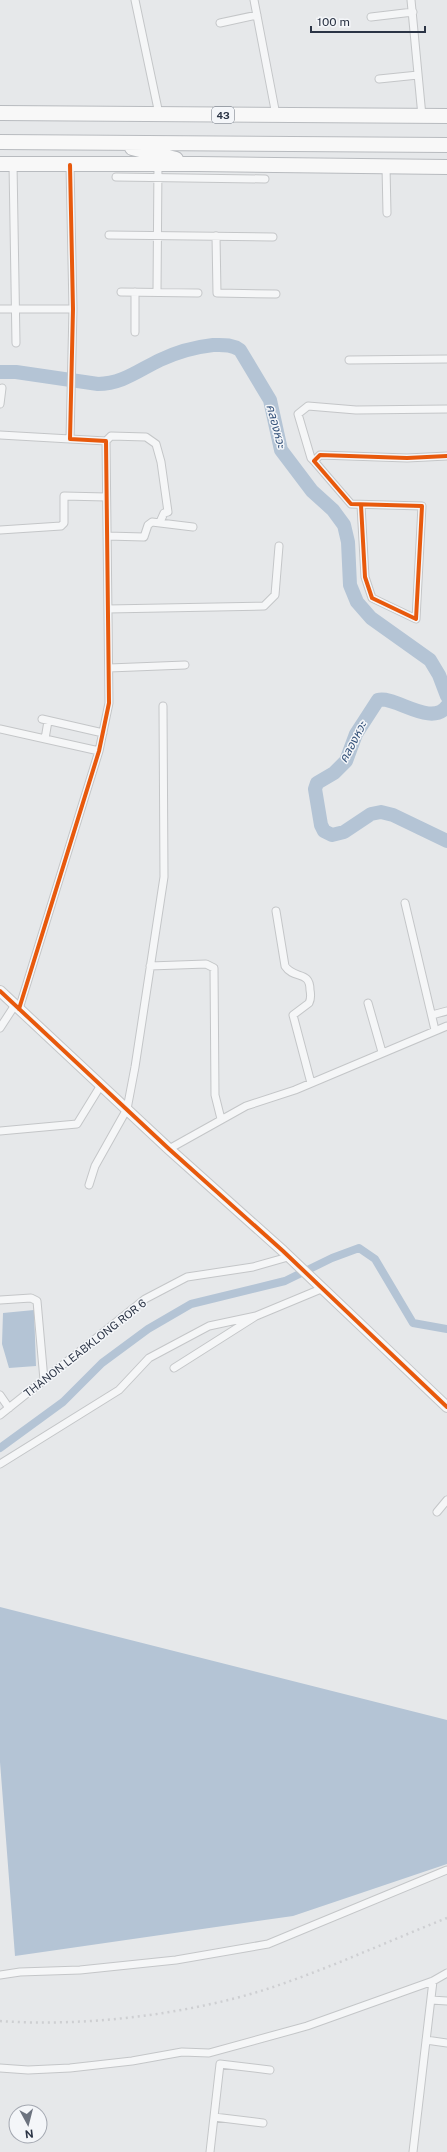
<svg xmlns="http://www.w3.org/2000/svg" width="447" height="2152" font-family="'Public Sans','Noto Sans Thai',sans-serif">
	<rect width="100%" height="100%" fill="#e6e8ea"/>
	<!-- water -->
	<path fill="#b4c4d5" d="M34,1310L36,1366L9,1368L2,1344L3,1313Z
		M0,1607L447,1720V1864L293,1916L15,1956L0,1762Z"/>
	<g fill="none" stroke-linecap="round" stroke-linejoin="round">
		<!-- canal -->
		<path stroke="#b4c4d5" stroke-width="8" d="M0,1448L63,1402L102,1363L148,1329L191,1304L285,1281L332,1258L359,1248L375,1259L413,1323L447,1329"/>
		<!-- river -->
		<path stroke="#b4c4d5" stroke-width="14" d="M0,372H16L98,384C122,384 139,370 160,360C177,352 195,347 213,345C223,345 231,344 240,350L270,400L281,450L312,491L333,510L344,525L348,542L350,585L357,602L371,618L430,660L439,675L447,696
			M447,706C432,728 394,695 378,700L356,734L346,761L334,773L317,783L315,789L321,825L324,831L332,835L344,832L371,814L381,812L393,815L447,841"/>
		<!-- street casing -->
		<g stroke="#c4c6c8" stroke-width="9">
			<path id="street" d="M135,0L159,114
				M254,0L276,115
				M411,0L422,116
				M371,17L413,12
				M220,23L257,15
				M379,79L418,75
				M13,164L16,343
				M386,167L387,213
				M116,177L265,179
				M109,235L273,237
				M216,236L217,293L276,294
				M121,292L198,293
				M135,292V332
				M157,292L158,164
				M0,309H73
				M349,360L447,359
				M0,404L2,388
				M0,435L70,439
				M106,441L111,436L146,437L156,444L161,462L168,512L164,513L160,522
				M314,461L311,458L298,414L308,406L356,410L447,409
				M361,505L365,577L372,598L416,619L422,506L351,504L314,461L320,455L407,458L447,456
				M0,530L61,526L64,523V496L106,497
				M107,536L144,537L148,525L152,522L193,527
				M108,609L264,606L275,595L279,546
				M109,668L185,665
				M42,719L103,733
				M0,729L99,751
				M45,739L48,721
				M405,903L435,1030
				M276,911L285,966C294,980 310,970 310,990C311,995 311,999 309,1003L293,1015L311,1083
				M150,966L206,964L214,968L215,1095L221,1119
				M368,1003L382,1052
				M19,1009L99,751L109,703L106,441L70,439L73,309L70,165
				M432,1015L447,1011
				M0,1028L15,1005
				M0,1131L77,1124L101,1085
				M169,1149L246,1106L295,1090L447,1026
				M89,1185L95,1166L127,1109L135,1067L164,877L163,706
				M0,1300L31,1298L37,1301L44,1380
				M174,1368L256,1316L321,1289
				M0,1395L9,1408
				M0,1415L145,1299L187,1277L253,1267L288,1257
				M0,1464L119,1390L149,1358L209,1326L256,1316
				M437,1512L447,1500
				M0,1975L20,1972L80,1970L176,1960L268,1944L447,1870
				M431,2000L447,2001
				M426,2040L447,2043
				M0,2068L28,2070L70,2068L132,2061L182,2052L209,2053L307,2026L433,1981L447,1973
				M214,2117L263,2123
				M210,2152L220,2064L270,2070
				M413,2152L433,1981"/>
		</g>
		<!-- secondary casing -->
		<g stroke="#c4c6c8" stroke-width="12">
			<path id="secondary" d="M0,991L169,1149L283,1251L447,1407"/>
		</g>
		<!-- highway casing -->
		<g stroke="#b8bbbf" stroke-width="16">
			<path id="highway" d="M0,113L447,116
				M0,142L447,145
				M132,148L176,159
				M0,164H198L447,167"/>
		</g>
		<!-- street -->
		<use href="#street" stroke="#f5f6f7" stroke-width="7"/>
		<!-- secondary -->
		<use href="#secondary" stroke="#f8f8f8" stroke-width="10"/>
		<!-- highway -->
		<use href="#highway" stroke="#f8f8f8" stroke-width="14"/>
		<!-- rail -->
		<path stroke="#cecfd2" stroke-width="2.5" stroke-dasharray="2 4" stroke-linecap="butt" d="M0,2021C83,2027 184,2015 264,1990C326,1970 386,1942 447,1918"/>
		<!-- cycleway casing -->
		<g stroke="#f4f6f9" stroke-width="6">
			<path id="cycleway" d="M361,505L365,577L372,598L416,619L422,506L351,504L314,461L320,455L407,458L447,456
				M0,991L169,1149L283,1251L447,1407
				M19,1009L99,751L109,703L106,441L70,439L73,309L70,165"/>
		</g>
		<!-- cycleway -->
		<use href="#cycleway" stroke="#e8590c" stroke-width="4"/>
	</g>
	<g text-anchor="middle" stroke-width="3" stroke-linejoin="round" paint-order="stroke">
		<!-- shield labels -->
		<rect fill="#f4f6f9" stroke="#676e7b" stroke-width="1" x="212" y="107" width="22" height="16" rx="3"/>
		<g font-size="10" font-weight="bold" fill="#2b3445">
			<text x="223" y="119">43</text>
		</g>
		<!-- street labels -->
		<g font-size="11" fill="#2b3445" stroke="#f4f6f9">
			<text transform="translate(85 1348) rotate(-38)" y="4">THANON LEABKLONG ROR 6</text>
		</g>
		<!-- water labels -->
		<g font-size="12" font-style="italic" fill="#34527a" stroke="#f4f6f9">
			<text transform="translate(276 426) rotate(75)" y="4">คลองหวะ</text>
			<text transform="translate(353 742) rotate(-62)" y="4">คลองหวะ</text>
		</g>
	</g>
	<!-- north arrow -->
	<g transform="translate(28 2124) rotate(173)"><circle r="19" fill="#f4f6f9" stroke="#a4a8b1"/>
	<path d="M0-3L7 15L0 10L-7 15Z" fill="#6c737f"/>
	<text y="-6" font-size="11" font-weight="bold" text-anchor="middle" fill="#2b3445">N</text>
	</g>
	<!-- scale -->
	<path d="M311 26v6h114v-6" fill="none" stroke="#2b3445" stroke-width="2"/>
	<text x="317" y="26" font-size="12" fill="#2b3445" stroke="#f4f6f9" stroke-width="3" paint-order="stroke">100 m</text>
</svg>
